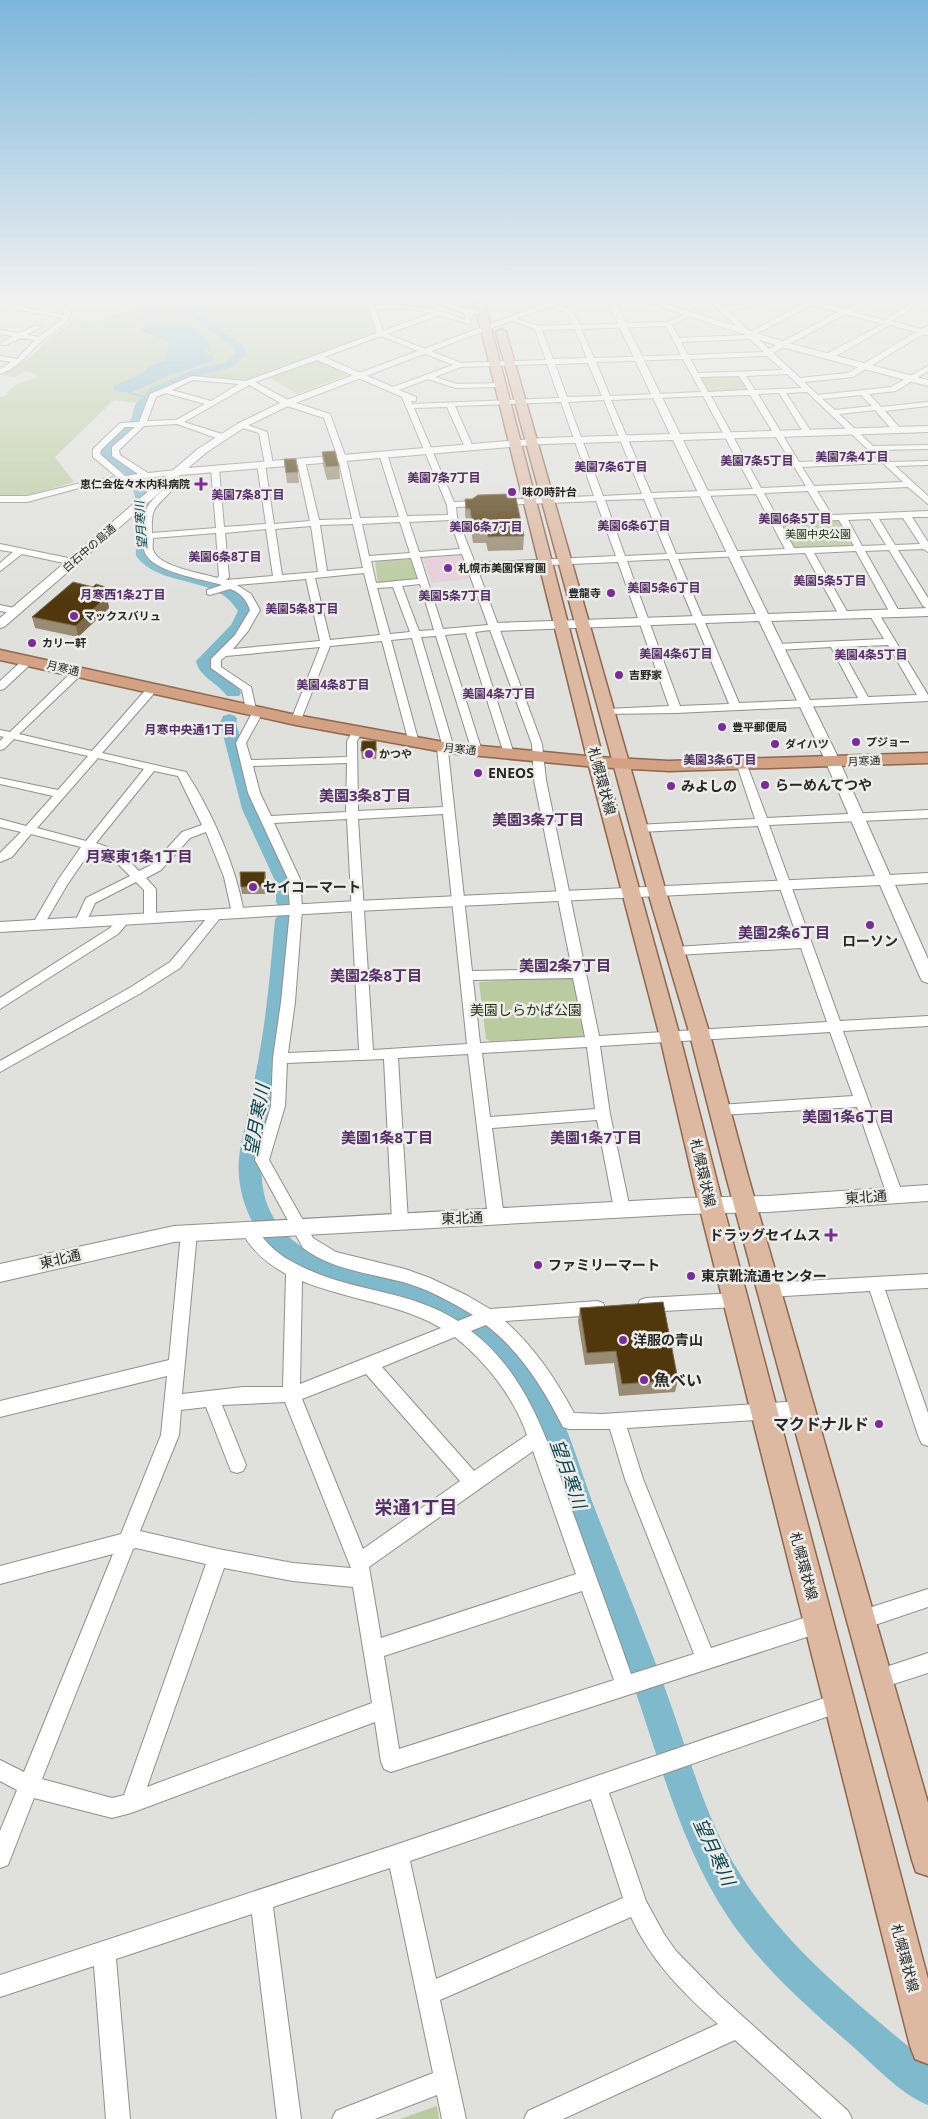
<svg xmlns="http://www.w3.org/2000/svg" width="928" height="2119" font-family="'Noto Sans','Noto Sans JP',sans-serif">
	<rect width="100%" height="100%" fill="#e0e0dd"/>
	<!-- education -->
	<path fill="#e6ced9" d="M463,553L475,578L432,583L422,557Z"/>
	<!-- green -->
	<path fill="#bacb9f" d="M155,301H367L378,334L254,379L244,381L194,377L150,397L146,404L114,400L55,457L74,482L33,494L0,496V397L10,394L6,393L19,383L36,378L38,375L26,371L14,377L5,375L6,372L31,357L54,335L75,319L96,321Z
		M375,301H426L436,303V310L411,305L377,306Z
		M316,360L347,375L297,394L268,376Z
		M738,375L747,390L708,391L699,377Z
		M838,519L842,521L855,545L853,547L797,549L792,547L781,523Z
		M412,559L419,578L415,580L378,583L375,563L377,561Z
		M574,976L585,1038L490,1041L486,1039L479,982Z
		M437,2106L439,2119H400Z"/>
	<!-- water -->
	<path fill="#7ebacb" d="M160,322C178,322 197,325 207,342C209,344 209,347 210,349L205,350L208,355H212L215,360L170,375L130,393L114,391L113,387L115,385L139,375L147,368L164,360L170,342L140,330L149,324Z"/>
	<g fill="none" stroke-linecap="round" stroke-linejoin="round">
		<!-- stream -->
		<path stroke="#7ebacb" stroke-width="2" d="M149,324L139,319L137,314L164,301
			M130,393L146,397"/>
		<!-- river -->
		<path fill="#7ebacb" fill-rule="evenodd" d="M171,301H182L243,345L246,355L232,367L202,375L159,392L147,406L141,424L112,450L114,456C120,460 128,463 134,468C155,490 149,528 150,555C177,586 226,565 252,611L242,630L212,662L213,666L239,689L241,693L239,696H227C218,683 199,677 196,661L231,625L238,611C217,574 161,589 136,556C135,532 141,501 129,479C120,464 104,468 100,450L109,438L131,420L135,405L151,388L194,370L224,363L235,354L234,348Z
			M229,714L235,716L237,719L236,723L260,809L294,883V902L292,906L285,908L278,906L276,902V883L242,809L220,723L223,716Z
			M285,914L292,915L295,920C291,960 288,1001 283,1041C276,1090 250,1156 267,1204C294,1276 393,1269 452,1297C486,1313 516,1341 537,1372C564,1412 577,1459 593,1504C617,1566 643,1628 666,1691C687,1749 703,1811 734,1864C782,1946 857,2003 928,2063V2105C900,2094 873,2064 850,2044C806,2006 761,1966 728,1917C683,1849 662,1769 636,1693C605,1606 573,1519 541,1433C520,1383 486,1338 437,1313C410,1299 379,1297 350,1289C293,1275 245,1239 239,1177C237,1158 242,1140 246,1121C251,1096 257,1070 261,1044C268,1003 271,961 275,920L278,915Z"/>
		<!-- minor casing -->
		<g stroke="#8f8f8c" stroke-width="2">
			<path id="minor" d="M20,301H26L22,307L64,315V310L56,301H62L71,314C66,327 53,331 43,340C28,353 20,367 0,374V369L11,362L0,360V356L17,359L35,340L21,338L6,345H2V343L13,336L0,334V330L19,333L37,325L40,327L39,328L27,335L39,337L63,318L15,309L14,308Z
				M367,301H373L375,305C409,304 435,308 465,320L466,314L432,301C448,301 463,309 479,311V313L473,315L470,324L439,315L387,334L461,363L546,360L535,329L508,319L511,317L539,326L573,325L568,313L548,305V303L550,302L573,311L580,325L667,322L688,313H692V315L672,325L679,338L746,335L710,301H717L724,308L760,301H773L728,311L750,332L805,303L801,301H811L847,309L863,301H871L853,312L884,320L916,301H924L891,321L921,329L928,326V335L923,334L853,377L804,382L818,395L891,387L928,366V371L896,391L869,394L881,407L928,402V406L885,411L900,428V432H894L875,410L839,414L873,446L928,445V449L878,450L890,462L928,461V465L895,466L928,496V504L908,487L817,491L832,515L928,511V517H912L928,542V552L923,549L898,550L928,598V609L923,606L889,550L865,551L900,613L895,616L890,613L856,551L814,553L849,615L844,618L839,615L805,553L678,559L739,703L858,698L831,647L777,650L772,647L777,644L884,639L869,614L874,611L879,614L928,695V701L676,713L603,714L602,712L603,710L607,709L669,706L618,562L477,568L542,744L546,780L599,1036L827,1022L801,948L676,955L670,951L676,947L798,939L758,826L640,832L636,831L634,828L636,825L755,819L737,765L742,762L747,765L767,818L928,810V818L769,825L840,1021L928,1016V1026L843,1031L903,1195L900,1199L895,1201L890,1199L887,1195L857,1107L719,1115L714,1114L712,1110L714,1106L719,1105L853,1096L830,1032L600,1046L610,1114L630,1209L627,1213L622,1215L617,1213L614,1209L597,1120L492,1128L504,1217L501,1221L496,1223L491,1221L488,1217L468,1054L398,1058L408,1221L405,1225L400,1227L395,1225L392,1221L384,1059L287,1063L285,1106L269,1160L313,1238L336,1252L405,1269L430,1278L468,1296L490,1309L597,1301L603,1303L605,1308L603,1313L597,1315L505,1321C535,1348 555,1378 574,1413L602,1414L802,1401L808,1403L811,1409L808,1415L802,1417L627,1428L643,1479L711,1648L819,1613L826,1616L829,1623L826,1630L819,1633L391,1772L384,1769L381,1762L375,1722L131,1813L112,1818L34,1798L8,1865L0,1868V1831L17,1790L0,1781V1760L24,1772L113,1554L0,1584V1566L121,1534L161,1435L167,1376L0,1417V1401L169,1360L181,1233L184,1228L189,1227L194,1228L197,1233L182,1394L243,1387H283L286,1274C266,1263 251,1250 240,1229L243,1224C246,1223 250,1222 253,1225C258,1228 261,1236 265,1240C276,1254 293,1263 309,1270C360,1293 409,1290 458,1321L473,1315C451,1302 428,1289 403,1282C368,1273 333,1270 303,1248L255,1160L271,1106L273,1058L281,1002L290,910L288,879L248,793L236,743L252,713L246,710L242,690L211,668V659L235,635L250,610C246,599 241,593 230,589L210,595L207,594V590L222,585C203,579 149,572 144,550C143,544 144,537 143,530C142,512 148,503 162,491L157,486L158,484H164L171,491C155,509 151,506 152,533L216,528L211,469L215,467L219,469L224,527L266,524L257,464L261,462L265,464L259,433L239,427V423H242L267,432L273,464L269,466L265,464L274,524L310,521L297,461L301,459L305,461L319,520L352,519L338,458L324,418L284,405L249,385L184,422L225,435V439H219L177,424L144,426L119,450L120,455L148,473L177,470L181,472L180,474L94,484L27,502H0V496H27L94,480L117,477L93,457V449L120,423L139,422L150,394L192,376L246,381L377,333ZM812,305L838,312L769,349L754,335ZM376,309H410L432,313L383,331ZM845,314L883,324L826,354V358H832L890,325L916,332L848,373L800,378L773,353ZM666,326L681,355L594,358L581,329ZM575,329L587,358L553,359L542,330ZM381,336L453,365L393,387L324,357ZM750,339L764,352L688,355L681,342ZM767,356L783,370L698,373L690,359ZM683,359L701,392L610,396L596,362ZM317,360L402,397L447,505L448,515L407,516L387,454L383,452L379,454L399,517L360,518L346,458L330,414L290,401L255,382ZM588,363L602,396L567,397L555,364ZM547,364L559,398L412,404L411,401H416V397L399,390L428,379L456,388L500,387L504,385L503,383L457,384L435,377L461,367ZM787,374L802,388L755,390L746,376ZM739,376L748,390L708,392L700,377ZM193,380L239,384L211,401L172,390ZM807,392L878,459L799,462L758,394L779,393L805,435H808L812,433L786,393ZM166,393L205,404L176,420L147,421L156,397ZM750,395L806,486L761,488L711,396ZM861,395L872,406L835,410L822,399ZM703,396L753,489L651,493L611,400ZM604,400L642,494L603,496L568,402ZM561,402L594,496L454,502L414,408L447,407L465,447L469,449L473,447L455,406ZM125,427H135L112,447V456L138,474L125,476L100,454L101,450ZM883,463L903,482L814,486L802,467ZM808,491L823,516L777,517L764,493ZM756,494L785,549L676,554L653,498ZM644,499L667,554L625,556L605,500ZM596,501L616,556L475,563L457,517L456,507ZM903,518L920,544L895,545L879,519ZM870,519L886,545L862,546L848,520ZM450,520L460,549L419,552L409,522ZM839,520L854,546L794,548L780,522ZM400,522L410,553L369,556L362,524ZM353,524L363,568L327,571L320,525ZM311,526L318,572L282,575L275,529ZM266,529L273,576L226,580L229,577L225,533ZM216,533L219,576L217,578C202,573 158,567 153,550C152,547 153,542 153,538ZM462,554L488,625L443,629L420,557ZM411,558L418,579L376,583L371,561ZM669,559L729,704L680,706L627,561ZM364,573L380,635L330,640L315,578ZM306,579L320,641L233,649L248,631L260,610L251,594L237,585ZM420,584L434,630L419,631L402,586ZM393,587L410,632L390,634L377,588ZM490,630L532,744L534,780L572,969L472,971L448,751L454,748L421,637L436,636L472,751L477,754L482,751L445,635L466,633L504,754L509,757L514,754L475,632ZM412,638L442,744L437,747L443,807L358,811L357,741L363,731L358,728L354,729L347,741V757L251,760L246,743L263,712L262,710L256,709L251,687L221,667V660L226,656L320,647L291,720L296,723L301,720L330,646L382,641L409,743L414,746L419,743L391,640ZM888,645L917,695L868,697L840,647ZM347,763L346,812L271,816L260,793L253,766ZM443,814L467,1044L373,1050L358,819ZM347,819L359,1050L288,1053L295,1002L302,910L301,891L300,879L274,823ZM573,978L585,1037L480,1043L473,980ZM587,1047L595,1109L490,1117L482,1053ZM302,1281C348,1300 398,1303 441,1328L300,1384ZM486,1325C521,1352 543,1388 563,1427L569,1429H610L625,1479L694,1654L631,1674C613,1622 594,1572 576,1521C551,1453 532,1377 471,1331ZM455,1337C486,1362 514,1397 527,1435L474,1471L382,1367ZM366,1374L460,1481L363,1549L302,1399ZM285,1402L351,1568L293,1563L218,1549L140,1531L179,1435L181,1410L206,1407L231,1471L237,1473L243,1471L246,1465L222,1405ZM533,1451L576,1574L381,1638L369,1567ZM136,1548L206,1564L124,1795L112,1798L42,1779L133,1549ZM224,1568L293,1581L353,1587L372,1703L147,1787ZM582,1591L614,1680L399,1749L384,1656Z
				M0,544L73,559L78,562L73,565L22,554L0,571V563L13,552L0,550Z
				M0,605L19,609L21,611L16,614L0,611Z
				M29,657L34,660L33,662L4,689L0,690V681L25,658Z
				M78,669L83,672L82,674L19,734L92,751L149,686H157L158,688L157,690L102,753L186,772C212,812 236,866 244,913L242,916H234L232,913L224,877L206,832L190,838L161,870L146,878L156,889V918L154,921L150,922L144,918V890L136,882L95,903L85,925H77L75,922L86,898L130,876L111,857L91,850L67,885L42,928H34L32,925L58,880L81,847L31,834L12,857L0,862V853L21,832L0,827V819L26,826L53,796L0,784V778L58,790L88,756L14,739L4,749L0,750V741L4,737L0,736V730L10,732L74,670ZM98,758L144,769L86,841L37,828ZM154,771L178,776L202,825L182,832L153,864L139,871L119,851L96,843Z
				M216,911L220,912L222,915L220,918L180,968L141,993L0,1072V1061L131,987L170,962L212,912Z
				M124,916L130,920L118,934L0,1009V998L110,928L120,917Z
				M928,1274V1288L885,1290L928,1413V1446L922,1444L919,1438L870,1291L768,1297L762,1295L760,1290L762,1285L768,1283Z
				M735,1293L741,1295L743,1300L741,1305L735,1307L646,1312L640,1310L638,1305L640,1300L646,1298Z
				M928,1589V1607L860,1630L853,1627L850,1620L853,1613Z
				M928,1653V1673L878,1689L871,1686L868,1679L871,1672Z
				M839,1693L846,1696L849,1703L846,1710L609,1793L646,1901L664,1934L676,1951L719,1995L848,2111L852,2119H822L735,2040L563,2119H524L528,2111L718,2024C683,1993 651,1961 631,1917L440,2000L466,2119H442L437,2095L375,2119H332L336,2111L433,2073L390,1868L273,1907L301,2119H277L252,1914L116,1959L130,2119H106L94,1966L0,1997V1975L398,1844ZM591,1799L623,1898L436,1979L410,1861Z"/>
		</g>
		<!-- tertiary casing -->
		<g stroke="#8f8f8c" stroke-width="2">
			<path id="tertiary" d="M552,301H563L290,405L245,427L207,452L188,468L544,438L670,434L607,301H615L680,434L928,426V432L683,440L768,614L928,608V616L771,621L835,751L890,875L928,873V883L895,885L928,959V983L922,981L920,977L880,885L357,911L0,932V922L357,901L875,876L821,751L759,621L494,631L488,627L494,623L756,614L673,440L544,444L180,475L4,627L0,628V618L199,448L239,423L284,401Z
				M644,301H656L788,343L928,380V386L782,347Z
				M928,1185V1201L768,1212L686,1214L174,1242L0,1282V1264L174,1226L686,1198L768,1196Z"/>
		</g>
		<!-- primary casing -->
		<g stroke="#8f674e" stroke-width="3">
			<path id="primary" d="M474,301H484L604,762L680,1037L723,1205L928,1979V2064L915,2059L910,2046L699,1205L660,1037L588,762Z
				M501,329L506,332L666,892L710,1035L748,1176L928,1803V1876L916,1872L912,1860L726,1176L690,1035L648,892L496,332Z"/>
		</g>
		<!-- trunk casing -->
		<g stroke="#8f674e" stroke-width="3">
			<path id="trunk" d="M0,650L296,715L449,743L596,757L669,761L928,753V763L669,771L596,767L449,753L296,725L0,660Z"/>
		</g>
		<!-- minor -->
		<use href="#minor" fill="#fff" fill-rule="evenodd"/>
		<!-- tertiary -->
		<use href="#tertiary" fill="#fff" fill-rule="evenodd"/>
		<!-- primary -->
		<use href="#primary" fill="#ddb9a2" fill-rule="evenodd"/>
		<!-- trunk -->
		<use href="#trunk" fill="#d2a283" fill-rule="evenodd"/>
	</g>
	<!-- wall -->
	<path fill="#988c74" d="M322,452L339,466L340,479L327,480L323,465Z
		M284,459L298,472L299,483H287Z
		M507,498L524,536L523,550L488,551L486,543H473L470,522L466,523L465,513V499Z
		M107,597L109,608L78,637L35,628L32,617Z
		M377,748L376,759H362L361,751Z
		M266,880L265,894H242L241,887Z
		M580,1308L678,1380L675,1392L619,1396L614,1363L585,1365L578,1321Z"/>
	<!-- shaded-wall -->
	<path fill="#7b6a4b" d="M105,587L109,608L78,637L76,626Z
		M265,872L266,880L265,894L264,886Z"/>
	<!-- building -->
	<path fill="#50380c" stroke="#7b6a4b" d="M335,451L339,466L326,467L322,452Z
		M284,459H296L298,472L286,473Z
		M506,494L507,498H516L524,536L488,537L486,529H473L470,509H466L465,499H472L478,495Z
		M73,582L93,587L96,584L105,587L106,597L76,626L32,617Z
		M362,741H376V751H361Z
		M240,872H265L264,886L241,887Z
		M663,1302L678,1380L622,1384L616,1351L587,1353L580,1308Z"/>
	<!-- sky -->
	<linearGradient id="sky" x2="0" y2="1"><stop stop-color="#7db6dc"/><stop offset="0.5" stop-color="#f1f1f0"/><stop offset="1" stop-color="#f1f1f0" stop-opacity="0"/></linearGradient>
	<rect width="928" height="598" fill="url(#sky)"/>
	<!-- markers -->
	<g fill="#792c9d" stroke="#ededea" stroke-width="2">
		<path d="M198.5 476.5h5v5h5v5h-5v5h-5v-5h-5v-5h5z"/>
		<circle cx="512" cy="492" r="5"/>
		<circle cx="448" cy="568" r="5"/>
		<circle cx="611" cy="593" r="5"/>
		<circle cx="74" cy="616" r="5"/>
		<circle cx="32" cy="643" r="5"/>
		<circle cx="619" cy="675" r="5"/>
		<circle cx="722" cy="727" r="5"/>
		<circle cx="856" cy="742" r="5"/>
		<circle cx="775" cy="744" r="5"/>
		<circle cx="369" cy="754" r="5"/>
		<circle cx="478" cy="773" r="5"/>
		<circle cx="765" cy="785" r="5"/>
		<circle cx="671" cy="786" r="5"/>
		<circle cx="253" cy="887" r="5"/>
		<circle cx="870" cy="925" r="5"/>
		<path d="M828.5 1227.5h5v5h5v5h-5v5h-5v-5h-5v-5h5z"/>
		<circle cx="538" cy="1265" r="5"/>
		<circle cx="691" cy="1276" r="5"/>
		<circle cx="623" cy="1340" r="5"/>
		<circle cx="644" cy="1380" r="5"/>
		<circle cx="879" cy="1424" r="5"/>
	</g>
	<g text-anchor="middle" stroke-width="5" stroke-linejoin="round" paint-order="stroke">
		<!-- far-poi labels -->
		<g font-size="11" font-weight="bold" fill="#272726" stroke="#ededea" text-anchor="start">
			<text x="190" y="488" text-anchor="end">恵仁会佐々木内科病院</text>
			<text x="522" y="496">味の時計台</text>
			<text x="458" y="572">札幌市美園保育園</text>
			<text x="601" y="597" text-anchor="end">豊龍寺</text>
			<text x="84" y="620">マックスバリュ</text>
			<text x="42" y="647">カリー軒</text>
			<text x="629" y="679">吉野家</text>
			<text x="732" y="731">豊平郵便局</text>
			<text x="866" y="746">プジョー</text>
			<text x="785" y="748">ダイハツ</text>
			<text x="379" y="758">かつや</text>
		</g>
		<!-- far-park labels -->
		<g font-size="11" fill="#26310d" stroke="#ededea">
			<text x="818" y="538">美園中央公園</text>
		</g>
		<!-- far-street labels -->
		<g font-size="11" fill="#272726" stroke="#ededea">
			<text transform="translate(89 548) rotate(-41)" y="4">白石中の島通</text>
			<text transform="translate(63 668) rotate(13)" y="4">月寒通</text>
			<text transform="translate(460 749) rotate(6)" y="4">月寒通</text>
			<text transform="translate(864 761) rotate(-3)" y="4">月寒通</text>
		</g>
		<!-- far-neighbourhood labels -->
		<g font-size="12" font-weight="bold" fill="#542f67" stroke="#ededea">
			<text x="852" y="461">美園7条4丁目</text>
			<text x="757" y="465">美園7条5丁目</text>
			<text x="611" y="471">美園7条6丁目</text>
			<text x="444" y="482">美園7条7丁目</text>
			<text x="248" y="499">美園7条8丁目</text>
			<text x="795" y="523">美園6条5丁目</text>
			<text x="634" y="530">美園6条6丁目</text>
			<text x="486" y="531">美園6条7丁目</text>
			<text x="225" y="561">美園6条8丁目</text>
			<text x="830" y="585">美園5条5丁目</text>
			<text x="664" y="592">美園5条6丁目</text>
			<text x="123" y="599">月寒西1条2丁目</text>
			<text x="455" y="600">美園5条7丁目</text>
			<text x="302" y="613">美園5条8丁目</text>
			<text x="676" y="658">美園4条6丁目</text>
			<text x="871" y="659">美園4条5丁目</text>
			<text x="333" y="689">美園4条8丁目</text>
			<text x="499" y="698">美園4条7丁目</text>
			<text x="190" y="734">月寒中央通1丁目</text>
			<text x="720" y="764">美園3条6丁目</text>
		</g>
		<!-- far-water labels -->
		<g font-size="12" font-style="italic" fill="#09414e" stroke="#ededea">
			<text transform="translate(141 525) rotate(-94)" y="4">望月寒川</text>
		</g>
		<!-- poi labels -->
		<g font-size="14" font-weight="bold" fill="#272726" stroke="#ededea" text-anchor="start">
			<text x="488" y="778">ENEOS</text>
			<text x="775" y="790">らーめんてつや</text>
			<text x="681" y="791">みよしの</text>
			<text x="263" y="892">セイコーマート</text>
			<text x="870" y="946" text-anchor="middle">ローソン</text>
			<text x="821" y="1240" text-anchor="end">ドラッグセイムス</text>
			<text x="548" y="1270">ファミリーマート</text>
			<text x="701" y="1281">東京靴流通センター</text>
			<text x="633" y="1345">洋服の青山</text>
		</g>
		<!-- street labels -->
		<g font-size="14" fill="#272726" stroke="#ededea">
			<text transform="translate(602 781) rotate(75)" y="5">札幌環状線</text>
			<text transform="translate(703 1173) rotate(77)" y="5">札幌環状線</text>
			<text transform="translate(866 1197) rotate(-4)" y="5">東北通</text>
			<text transform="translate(462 1218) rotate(-2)" y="5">東北通</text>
			<text transform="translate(60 1259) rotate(-13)" y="5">東北通</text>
			<text transform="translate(804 1566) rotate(75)" y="5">札幌環状線</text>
			<text transform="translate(905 1958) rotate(75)" y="5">札幌環状線</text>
		</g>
		<!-- park labels -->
		<g font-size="14" fill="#26310d" stroke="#ededea">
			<text x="526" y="1015">美園しらかば公園</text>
		</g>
		<!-- neighbourhood labels -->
		<g font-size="15" font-weight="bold" fill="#542f67" stroke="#ededea">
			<text x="365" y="801">美園3条8丁目</text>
			<text x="538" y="825">美園3条7丁目</text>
			<text x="139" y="862">月寒東1条1丁目</text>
			<text x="784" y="938">美園2条6丁目</text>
			<text x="565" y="971">美園2条7丁目</text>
			<text x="376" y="981">美園2条8丁目</text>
			<text x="848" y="1122">美園1条6丁目</text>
			<text x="387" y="1143">美園1条8丁目</text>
			<text x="596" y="1143">美園1条7丁目</text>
		</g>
		<!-- near-poi labels -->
		<g font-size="16" font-weight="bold" fill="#272726" stroke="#ededea" text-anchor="start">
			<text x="654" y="1386">魚べい</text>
			<text x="869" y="1430" text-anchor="end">マクドナルド</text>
		</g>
		<!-- near-water labels -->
		<g font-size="18" font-style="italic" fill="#09414e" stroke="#ededea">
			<text transform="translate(257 1120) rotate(-80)" y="6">望月寒川</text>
			<text transform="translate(568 1474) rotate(70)" y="6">望月寒川</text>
			<text transform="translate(714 1852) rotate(65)" y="6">望月寒川</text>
		</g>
		<!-- near-neighbourhood labels -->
		<g font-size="18" font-weight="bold" fill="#542f67" stroke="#ededea">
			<text x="416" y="1514">栄通1丁目</text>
		</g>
	</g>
</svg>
